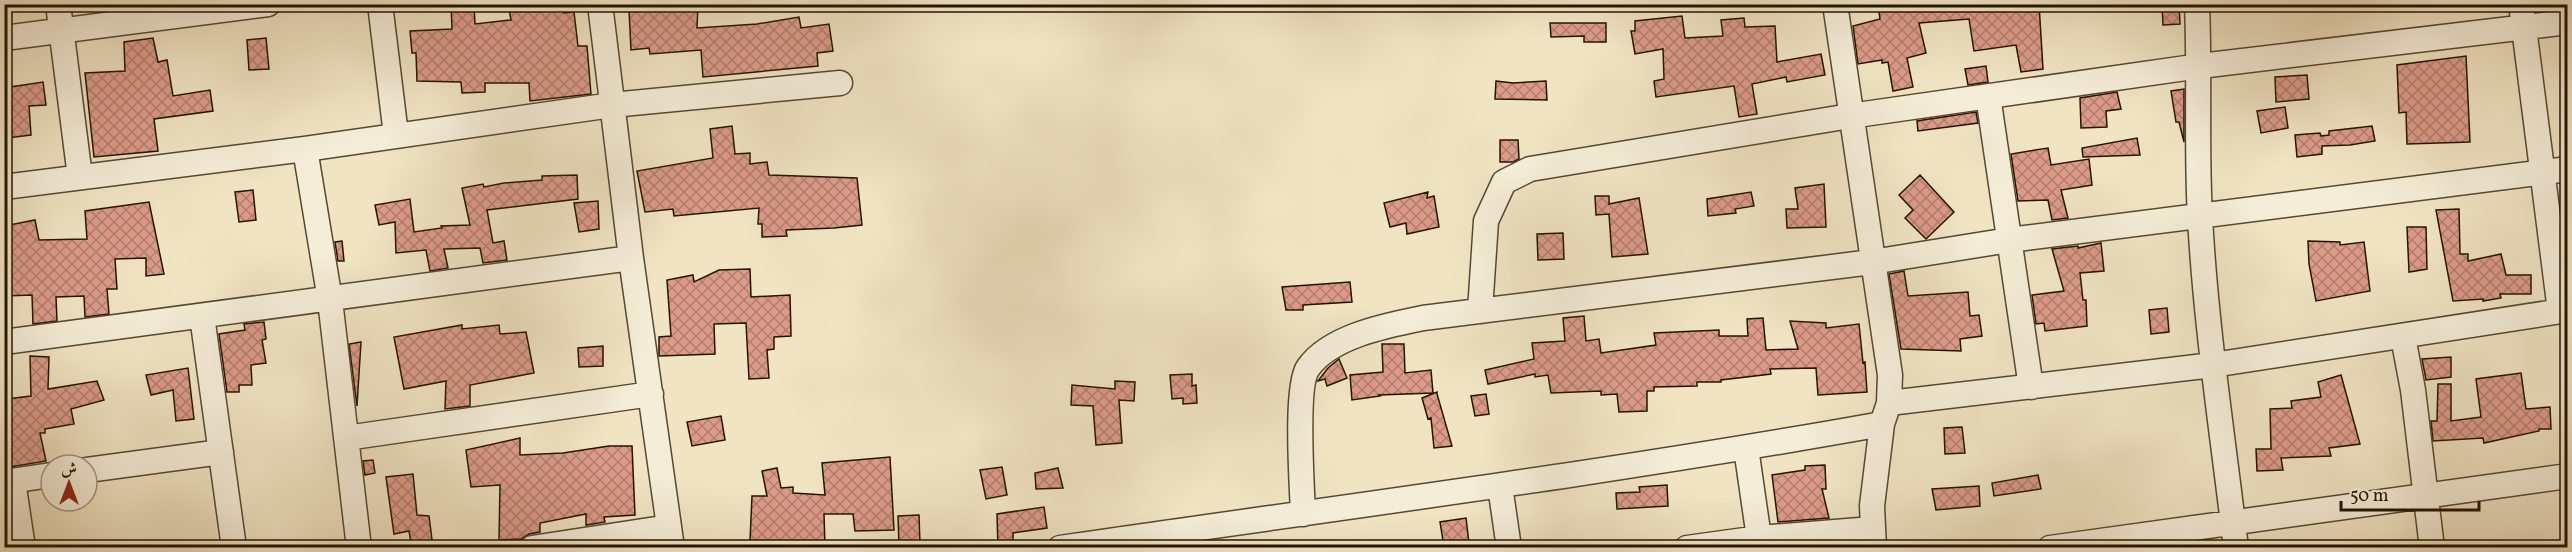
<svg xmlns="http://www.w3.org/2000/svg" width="2572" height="552" font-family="Vollkorn,Amiri,serif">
	<defs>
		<pattern id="building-cross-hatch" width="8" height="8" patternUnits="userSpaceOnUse" patternTransform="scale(1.5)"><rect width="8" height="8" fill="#dc9b89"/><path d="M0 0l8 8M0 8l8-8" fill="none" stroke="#b27d6e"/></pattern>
	</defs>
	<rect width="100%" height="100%" fill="#f0e4c3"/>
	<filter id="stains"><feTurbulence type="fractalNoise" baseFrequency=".00333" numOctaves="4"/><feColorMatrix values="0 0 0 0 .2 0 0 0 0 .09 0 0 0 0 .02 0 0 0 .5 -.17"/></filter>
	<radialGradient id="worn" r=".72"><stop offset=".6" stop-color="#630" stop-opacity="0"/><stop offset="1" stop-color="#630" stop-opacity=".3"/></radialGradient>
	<!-- building -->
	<path fill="url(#building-cross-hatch)" stroke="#231403" stroke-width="1.5" d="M451,4H474L475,24L511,20L508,4H563L564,13L574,12L578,46H587L591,94L530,101L529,83H485V92L462,93L461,82L417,81L416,53H412L410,31L452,29Z
		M659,4H698L697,28L757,24L799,17L801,28L829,24L833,51L817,53L818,66L703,77L701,50L650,54L649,48L631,50L629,10L659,9Z
		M1878,4H2039L2043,69L2021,72L2016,45L1974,51L1969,19L1919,23L1926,53L1907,58L1913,87L1893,91L1888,62L1882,63V60L1858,64L1853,26L1880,19Z
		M2162,4H2179L2180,24L2163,25Z
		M1682,16L1685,38L1723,36L1721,20L1744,18L1745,27L1775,26L1777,62L1821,54L1825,75L1787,82L1786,77L1752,84L1757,114L1739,117L1734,86L1656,97L1654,81L1664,79L1663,49L1635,54L1631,31H1635V21Z
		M1550,23H1606V42H1584V36L1551,37Z
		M153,38L158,62L167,60L173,96L210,90L213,111L154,119L158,151L94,157L85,73L125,71L124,42Z
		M266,38L269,69L249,70L247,40Z
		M2466,56L2470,142L2407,144L2406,112L2399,113L2397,65Z
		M1986,66L1988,82L1968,85L1965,69Z
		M2307,75L2309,99L2276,102L2275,77Z
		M1496,81L1513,83L1546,81L1547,100L1495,99Z
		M43,82L46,105L29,106L31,135L7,138L4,88Z
		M2184,89V142L2179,122H2176L2171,91Z
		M2117,92L2121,109L2106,111L2107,127L2081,128L2080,98Z
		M2285,107L2288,128L2261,133L2257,111Z
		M1976,112L1978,123L1918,131L1917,121Z
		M732,126L735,154L750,153V164L767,162L769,175L857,178L862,225L834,228L786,230L787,236L762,237V224H758L759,208L674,216L673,209L645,212L637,171L713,158L710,129Z
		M2372,126L2375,141L2350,145L2322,146V154L2297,157L2295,135L2320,133L2321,136L2329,135V131Z
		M2137,138L2140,155L2083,157L2082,148Z
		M1500,140H1518L1519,159L1513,162H1500Z
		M2048,148L2051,165L2089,159L2092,185L2061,190L2068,218L2052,220L2048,200L2018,201L2011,154Z
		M577,175L578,199L487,210L493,243L504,241L507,260L483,263L480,248L444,249L448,268L430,271L426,250L396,253L395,222L379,225L375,205L410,199L414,232L442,228L441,226L470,225L462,188L483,184L484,187L504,183L542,180V176Z
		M1920,175L1954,212L1926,239L1905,218L1913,210L1899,195Z
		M1824,184L1826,227L1787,228L1786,209H1798L1795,188Z
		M253,190L256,220L239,222L235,192Z
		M1428,192L1427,198L1434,196L1439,227L1407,234L1406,223L1390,227L1384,203Z
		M1751,192L1754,206L1735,209L1736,213L1708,216L1707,199Z
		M1595,196H1609V204L1639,198L1648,254L1612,257L1609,214L1596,215Z
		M598,201L599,229L579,232L574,203Z
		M149,202L164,274L146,276V258L115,259L117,289H107L109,314L85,317L84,296L56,297L57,321L33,324L32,295L4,296V226L35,220L39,240L87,239L85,211Z
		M2459,209L2460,254H2468V261L2501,254L2506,275H2531V294H2500L2501,298L2483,301V299L2453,301L2436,210Z
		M2407,227H2426L2427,269L2409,272Z
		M1563,233L1564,259L1538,260L1537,234Z
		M342,241L344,261H338L335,242Z
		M2308,241L2340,242V245L2364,242L2370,291L2316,301L2309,264Z
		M2101,243L2104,271L2080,273L2083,300H2086L2087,326L2045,331L2044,323L2036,324L2032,295L2064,291L2052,249L2078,246V248Z
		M750,269L751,297L790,295L791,336L774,337V349L767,350L769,378L749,379L746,323L714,324L715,354L659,356V337L671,336L667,280L693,275L694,282L719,270Z
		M1904,271L1908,296L1968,292L1970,316L1979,315L1982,336L1960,339L1961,351L1901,349L1889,274Z
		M1350,282L1352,302L1303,305V310H1286L1282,287Z
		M2167,308L2169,332L2151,334L2149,310Z
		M1584,316L1586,341L1599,339L1601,353L1656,345L1654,333L1719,330V336H1748L1747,319L1763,318L1766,350L1798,349L1790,321L1826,323V328L1859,324L1863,363L1865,362L1867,392L1818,395L1816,368L1770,369L1771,374L1721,380V382H1697V386L1654,387V391H1647V411L1619,412L1617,394L1601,395V391L1551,393L1548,375L1535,377V374L1488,384L1485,370L1534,359L1532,343L1565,341L1563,318Z
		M264,322L266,339L262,340L266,363L251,365L252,385H239V392H227L219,334L245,330L244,324Z
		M462,325V329L499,325L500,334L526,332L534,373L470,385V406L445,409L446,381L404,389L394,337Z
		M361,342L357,406L349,344Z
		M1382,344H1404L1405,373L1431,370L1433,393L1379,395L1380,396L1352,400L1350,375L1383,372Z
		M603,346V366L579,367L578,348Z
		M30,356L49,357L48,389L97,381L104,400L71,409L74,424L45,429V433H40L46,461L4,468V425L10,424L7,399L31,396Z
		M2451,357V377L2426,380L2422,359Z
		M1339,359L1347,378L1327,386L1325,379L1318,381L1328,368Z
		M188,368L194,419L176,421L173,390L151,395L146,375Z
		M2521,373L2526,409L2550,407L2551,429H2539V431L2484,443L2483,438L2433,441L2431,421H2437L2438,384H2451V421L2481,417L2476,379Z
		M1192,374V386L1196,385L1197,403L1183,404V398L1172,399L1170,375Z
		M2341,375L2360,444L2329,448L2331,456L2281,458L2283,470L2257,471L2256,449H2271L2270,409L2292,408L2291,401L2321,397L2318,382Z
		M1115,381L1135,382L1134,401L1119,400L1122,443L1096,445L1093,406L1071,405L1072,385L1115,389Z
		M1437,392V394L1452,446L1434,448L1431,418L1428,419L1422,398Z
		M1486,394L1489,414L1475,416L1471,396Z
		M721,416L725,440L692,446L687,422Z
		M1962,427L1965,453L1945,454L1944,428Z
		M520,438V455L563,453L609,446H632L635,515L604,517L605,522L586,525V514L540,523V532L529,534L521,539L499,540L500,485L471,487L466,450Z
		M890,457L894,530L855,531L853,514H824L825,546L782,548V542L750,541L752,496H767L762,471L777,468L781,488L793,487V493L825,495L822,463Z
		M373,460L375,473L365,475L363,461Z
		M1825,465L1826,489H1822L1829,518L1778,522L1772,475L1805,470V466Z
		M1002,467L1007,495L986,499L980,470Z
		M1058,468L1063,488L1036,489L1035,473Z
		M413,474L417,515L429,516L433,548H412L409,531L394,534L386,477Z
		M2038,475L2041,489L1994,496L1992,483Z
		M1667,485L1668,506L1617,509L1616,493L1640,492L1639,487Z
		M1979,486L1980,506L1936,510L1932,489Z
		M1044,507L1047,528L1013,533V548H998L997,514Z
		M919,515L920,544L899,545L898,516Z
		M1466,518L1469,543L1444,547L1440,522Z"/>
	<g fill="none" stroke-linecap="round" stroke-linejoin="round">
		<!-- minor casing -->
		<g stroke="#564833" stroke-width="27">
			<path id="minor" d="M58,4L80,177
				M380,4L396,135
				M600,4L631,258L672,548
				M1835,4L1890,375L1889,403L1882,424L1872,506L1874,548
				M2197,4C2200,76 2196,147 2200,218C2206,328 2223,438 2236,548
				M2521,4L2560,311
				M4,38L268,4
				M1988,96L2031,387
				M305,149L330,300L359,548
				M4,187L305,149L612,105L840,83
				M1480,311L1486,221L1504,182L1530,169L1850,116L2200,66L2568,22
				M202,316L234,548
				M2403,337L2413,390L2432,548
				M4,342L631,258
				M1889,403L2213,365L2568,310
				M346,438L651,394
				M1746,448L1759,538
				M87,470L221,452
				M13,481L23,548
				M4,482L51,475
				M1500,486L1509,548
				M1303,514C1302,487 1295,386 1308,368C1330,336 1388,325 1423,318L1872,262L2009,240L2568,169
				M532,548L669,527
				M1060,548C1335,508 1609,473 1882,424
				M1687,548L1759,538L1872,529
				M2050,548L2568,476"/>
		</g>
		<!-- minor -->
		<use href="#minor" stroke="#f5edd8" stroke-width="24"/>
	</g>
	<!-- margin -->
	<rect width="2572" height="552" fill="none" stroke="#f0e4c3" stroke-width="24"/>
	<rect x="6" y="6" width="2560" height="540" fill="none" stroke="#231403" stroke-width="3"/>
	<rect x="12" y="12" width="2548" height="528" fill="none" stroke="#231403" stroke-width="1.5"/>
	<!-- north arrow -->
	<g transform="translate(69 483)"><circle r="28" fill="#f5edd8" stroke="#a19683" stroke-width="1.5"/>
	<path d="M0-4.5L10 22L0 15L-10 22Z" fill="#8f2418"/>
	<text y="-9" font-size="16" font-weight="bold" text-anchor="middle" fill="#231403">ش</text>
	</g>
	<!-- scale -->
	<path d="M2341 501v9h138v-9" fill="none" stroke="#231403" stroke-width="3"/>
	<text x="2350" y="501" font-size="18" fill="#231403" stroke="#f5edd8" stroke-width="4.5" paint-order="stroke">50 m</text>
	<rect width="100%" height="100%" filter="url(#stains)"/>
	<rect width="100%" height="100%" fill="url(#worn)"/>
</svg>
